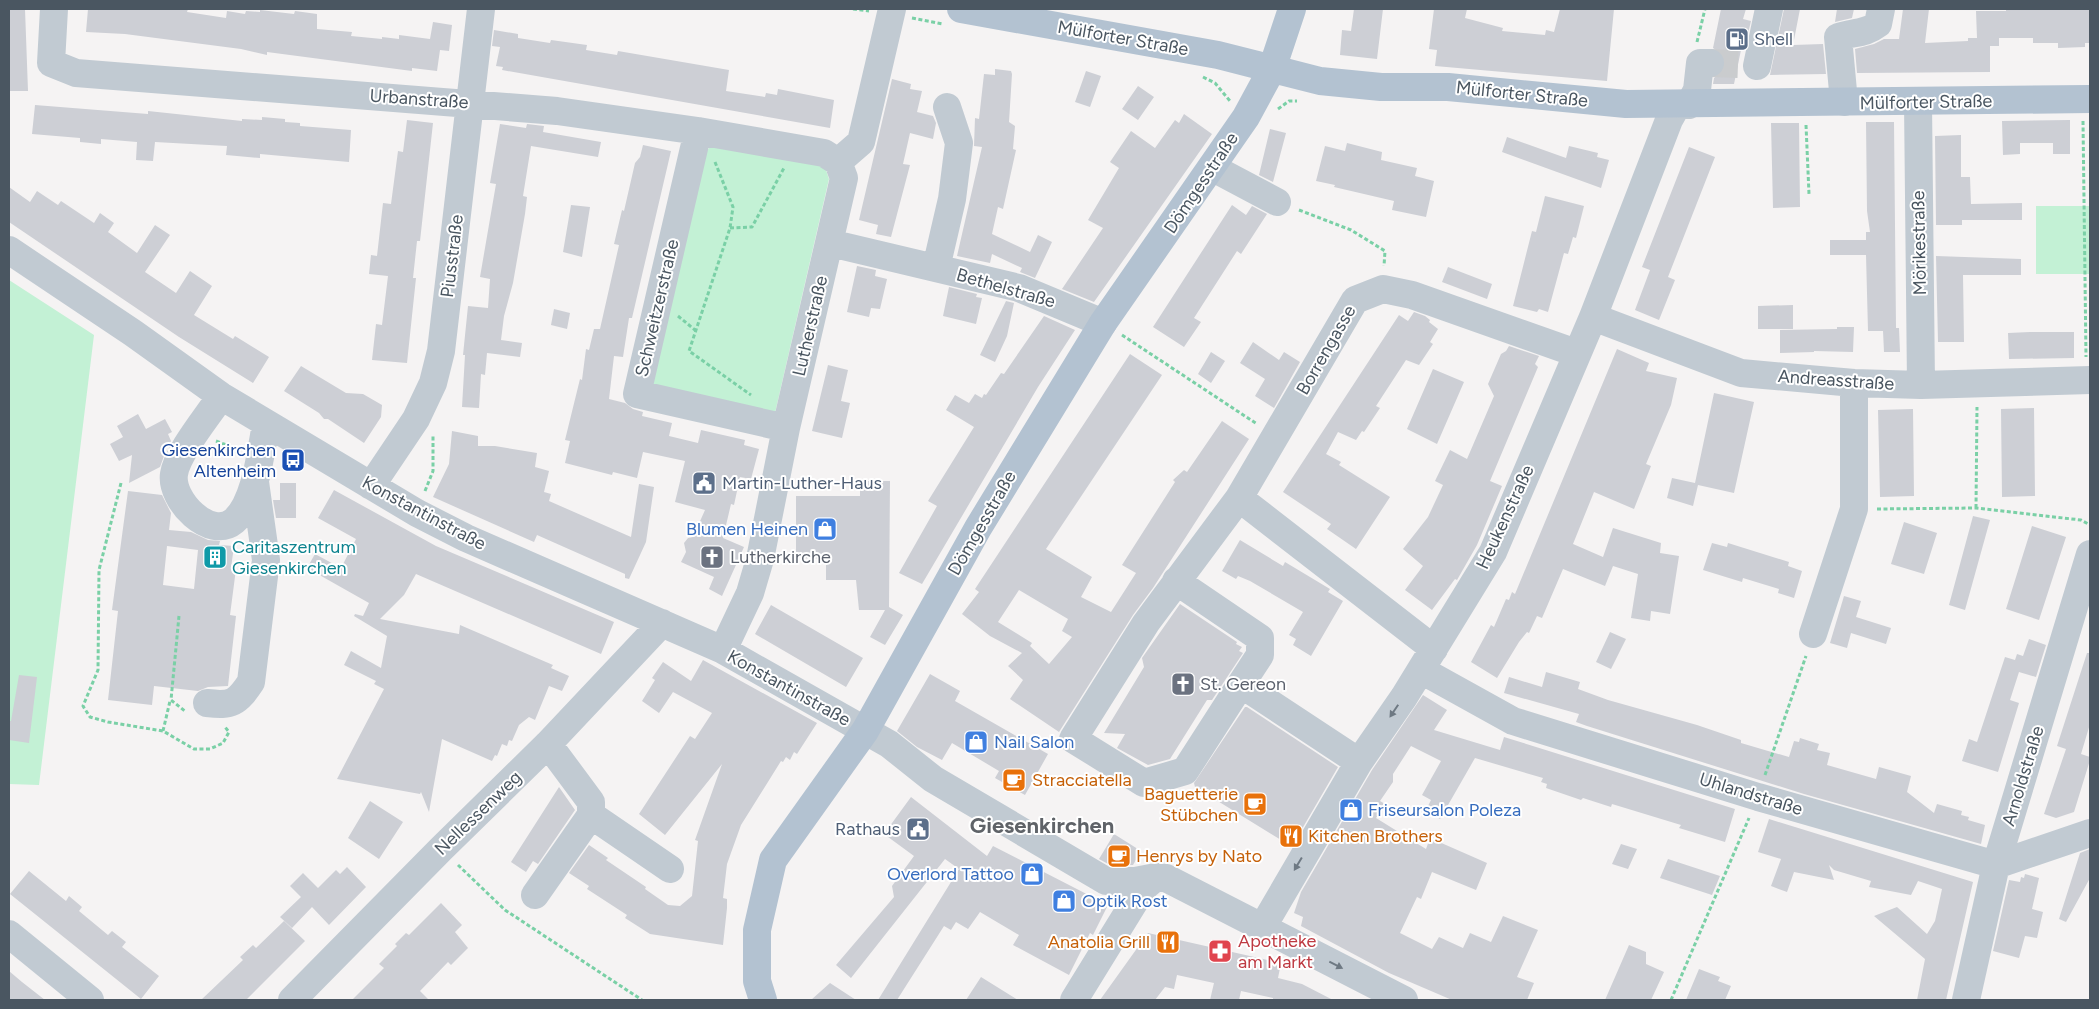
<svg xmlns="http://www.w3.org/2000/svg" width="2099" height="1009" font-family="Figtree,sans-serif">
	<rect width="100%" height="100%" fill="#f5f3f3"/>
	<!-- green -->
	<path fill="#c3f1d5" d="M709,148H720L820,165L826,170L829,179L775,413L661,393L649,380L706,152Z
		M2090,206V274H2036V206Z
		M9,280L94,335L39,785L9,784Z"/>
	<!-- building -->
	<path fill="#cdcfd5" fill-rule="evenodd" d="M9,9H25L28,91H9Z
		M88,9H188L187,12L226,18L227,11L245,14L246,11L260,12V10L294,14L295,11L317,14V29L352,32L351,36L382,39V37L399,39V35L430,39L433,22L452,25L449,51L440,50L437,71L412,68V71L267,52V55L241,49L125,34L86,32Z
		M1354,9H1383L1377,59L1340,55L1342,30L1351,31Z
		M1434,9H1467L1465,18L1503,28L1502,31L1545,35L1546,30L1554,32L1560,9H1614L1607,81L1435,66L1437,50L1429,49Z
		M1721,9H1746L1743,19L1751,21L1744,50H1741L1734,84H1713L1714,78L1723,71L1726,63L1723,55L1713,48Z
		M1784,9H1800L1793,45L1823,44L1826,74L1770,75Z
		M1837,9H1854L1852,18L1835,22Z
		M1903,9H1929L1925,43L1968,41V38H1977L1976,11H2006V9H2090V43H2085V47L2058,48V43H2033V38H1999V46H1990V72L1857,73L1855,49L1874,44L1884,39H1899Z
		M494,30L518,34V38L550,43L551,40L587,45L586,50L617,55L618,51L729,70L726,91L765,97L766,93L777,95L778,89L834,100L830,128L502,70L503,67L496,66L500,47L492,46Z
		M995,69L1011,71L1012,74L1009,122L1015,126L1013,149L1016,150L1003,209L998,207L992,234L1030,252L1038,235L1052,242L1035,278L1020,272L1022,268L992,254L990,263L957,256L982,147L974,146L975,118L979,119L984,74L995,75Z
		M1086,71L1101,76L1090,107L1075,102Z
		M892,79L911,84L910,89L922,91L917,112L933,116L936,123L933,139L910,133L903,164L910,165L891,237L876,234L878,225L859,220Z
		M1138,86L1154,97L1138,120L1122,109Z
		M35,105L148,114V111L242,121V119L262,120V117L285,119V122L300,123V126L351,130L349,162L260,154V158L226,155L227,146L155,142L153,161L136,160L137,142L101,139V144L80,142V138L32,134Z
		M1184,114L1212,134L1094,302L1062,289L1103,228L1088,220L1119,168L1110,162L1131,131L1155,148L1175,120L1179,123Z
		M407,120L433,123L420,241H417L413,278H416L407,363L372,360L376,324L382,325L388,276L369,274L371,255L377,256L383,203L391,204L398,151L403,152Z
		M2070,120V154H2053V143H2020V154L2003,155L2002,121Z
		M1866,122H1894L1896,328H1899L1900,352H1884L1883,331H1868L1866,255H1830V240H1866V232H1870L1867,211Z
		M1771,123H1799L1800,207L1773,208Z
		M500,124L526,128L527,124L544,126L543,132L601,142L598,157L531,146L523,196L527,197L525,214L513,283L504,316L501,340L522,343L520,357L487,353L485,375L481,374L479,408L462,407L465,355H463L468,306L488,308L490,279L480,277L496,184L490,183Z
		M1270,129L1286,133L1273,182L1259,175Z
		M1961,135V177H1970L1971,204L2022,203V220H1962V225H1936L1935,136Z
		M1507,137L1566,158L1569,146L1598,153L1597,157L1609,160L1601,188L1502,152Z
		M1347,143L1382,152L1381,160L1417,168L1415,176L1434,181L1426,217L1392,210L1394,201L1334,187L1335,185L1316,181L1325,146L1345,151Z
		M643,145L671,151L632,318H629L623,357L614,356L609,399L625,403L633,409L643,412L642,416L672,423L669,436L698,443L701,430L745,440L744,445L759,449L751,479L740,477L734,505L731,504L723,538L744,547L722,596L709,589L714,577L681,562L686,552L684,543L688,538L693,537L705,510L675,502L685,461L643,452L637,478L613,472L612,475L565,463L570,441L565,440L580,379L582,380L586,349L589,350L594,329H600L619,245L614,244L622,210L624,211L635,163L640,157Z
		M1689,147L1715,157L1668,277L1675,280L1659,320L1635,310L1650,270L1642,267Z
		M9,187L30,202L37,191L58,205L61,201L94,223L100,213L114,223L108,232L137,253L155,225L170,235L145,272L176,293L190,271L212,286L194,315L233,339L235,336L269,357L253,383L179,337L9,222Z
		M1545,196L1584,206L1576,238L1573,237L1568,254L1564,253L1548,312L1539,309L1537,312L1513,306L1532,231L1536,232Z
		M571,205L590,207L582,257L563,252Z
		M1232,205L1246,215L1252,206L1267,214L1241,254L1237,251L1194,318L1201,322L1184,347L1153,327Z
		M1936,256L2021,259V275H1963L1964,342H1938Z
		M857,266L876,270L875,276L887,279L880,309L871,308L869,317L847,312Z
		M1448,267L1492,284L1487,299L1442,282Z
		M949,287L977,294L976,297L982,298L976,324L943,316Z
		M1006,301L1014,303L1007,336L995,362L980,355Z
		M1793,305V329H1758V306Z
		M554,309L570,313L567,329L551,325Z
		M1414,312L1425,316L1430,320L1429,322L1438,329L1430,342L1433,344L1419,365L1406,360L1376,406L1380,408L1364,432L1362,431L1356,440L1338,432L1326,454L1341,462L1339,465L1390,497L1356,549L1327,529L1331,524L1283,492L1399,315L1408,321Z
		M1044,316L1075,330L1038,387L922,584L899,573L937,506L928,501L974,427L946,410L955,395L969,403L975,394L982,398L984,394L986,395L1001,373L1004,374Z
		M1837,327H1854L1853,352L1814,351V352L1780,353V330L1837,329Z
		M2030,332H2074V358L2009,359L2008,333Z
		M1253,342L1279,360L1284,352L1300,362L1274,408L1255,396L1265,379L1240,363Z
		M1509,346L1539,356L1535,364L1538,367L1490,481L1502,486L1477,545L1457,580L1455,579L1432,610L1405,590L1423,566L1403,549L1428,517L1443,485L1435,481L1450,450L1467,459L1494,396L1488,384L1501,354L1506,351Z
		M1617,349L1649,363L1646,371L1677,378L1671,405L1646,464L1651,466L1634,509L1594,492L1573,544L1603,557L1613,528L1661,543L1660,553L1679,556L1670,614L1651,611L1650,621L1631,618L1638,574L1613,566L1605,586L1563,569L1542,618L1537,616L1529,633L1527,632L1519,642L1497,678L1471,662L1491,625L1494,627L1506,599L1509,600L1512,592L1515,594Z
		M1211,352L1225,361L1211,383L1198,374Z
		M1130,354L1162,375L1046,549L1092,577L1081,597L1111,612L1136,573L1122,565L1175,482L1173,480L1184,470L1187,472L1222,421L1249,439L1153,588L1133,615L1059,732L1010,699L1023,680L1008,666L1022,653L990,636L962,614L979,592L975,589ZM1019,590L1068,619L1062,631L1072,637L1049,664L1030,646L1032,643L998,622Z
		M828,365L848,370L841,401L850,403L842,438L812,431Z
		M301,366L346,393L363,394L382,405L381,417L364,443L328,419H324L319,413L284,391Z
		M1433,369L1464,382L1437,444L1407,429Z
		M1714,393L1754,402L1734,493L1698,485L1693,506L1667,498L1672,478L1695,483Z
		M2034,408L2035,496L2002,497L2001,409Z
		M1913,409L1914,496L1880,497L1878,410Z
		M138,414L146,429L165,419L172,432L168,434L171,441L169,445L160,450L164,456L160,467L129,483L132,455L119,461L110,444L123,437L117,426Z
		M452,431L478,436V446H495L537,453L535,467L549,471L544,492L551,494L549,501L631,537L639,484L654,487L646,542L629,579L625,578V574L537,535L534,542L433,497L449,464Z
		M860,481H890L889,607L903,615L885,645L870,637L885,610H859L856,580H826V559L796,558V496H860Z
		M280,483H296V518H276L273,500H280Z
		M334,490L436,546L614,622L601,654L416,574L404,595L380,619L459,634L460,625L553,665L551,668L569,676L562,691L549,686L535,720L529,717L519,725L512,741L509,740L507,746L502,744L497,756L495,755L492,761L442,739L429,812L421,792L420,794L337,779L384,689L374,684L376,681L344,665L351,651L381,668L387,636L354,616L355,614L363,616L369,603L307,568L315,554L341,568L356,539L318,518Z
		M128,491L162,495L171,513L169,530L191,532L208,540L220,541L219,545L234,546L231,568L236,569L230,615L236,616L228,686L208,687L198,691L154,686L152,705L108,700L118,611L112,610ZM167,546L198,550L194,589L163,585Z
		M1973,516L1990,520L1965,610L1949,605Z
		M1904,522L1937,533L1924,574L1891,564Z
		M2032,526L2066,537L2039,620L2006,609Z
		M1240,540L1283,566L1285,562L1330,589L1328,592L1343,601L1311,656L1293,645L1296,639L1289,635L1303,612L1250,581L1238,576L1236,579L1222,571Z
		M1712,543L1727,547L1728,543L1789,562L1788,566L1802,571L1794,598L1778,593L1779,589L1743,578L1742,582L1703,570Z
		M1844,596L1861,601L1856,617L1891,628L1886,644L1851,633L1847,648L1830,643Z
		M1180,604L1237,642L1236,644L1242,647L1239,651L1243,653L1212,700H1207L1170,759L1148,765L1117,748L1125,734L1104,733L1144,667L1142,658Z
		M771,605L863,658L846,687L755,634Z
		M1610,632L1626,639L1611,669L1596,662Z
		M2029,639L2046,645L2036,677L2019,672L2010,700L2019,703L1998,772L1962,761L1969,739L1977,742L2005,657L2015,660L2017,654L2023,656Z
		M2087,653H2090V724L2081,754L2090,757V760L2074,812L2056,818L2044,814L2066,749L2057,746Z
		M703,660L817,723L797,754L794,752L790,760L786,757L783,762L781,761L741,825L727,864L723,898L727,899V908L723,945L650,934L625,918L627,915L587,889L589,886L569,873L589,845L608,858L606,860L646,887L645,889L668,905L680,906L692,896L698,841L695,840L722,764L665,835L639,814L690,736L695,739L712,713L673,692L659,713L642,701L655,680L652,678L663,662L691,681Z
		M1546,672L1580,682L1578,689L1608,700L1697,725L1741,740V743L1789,757L1794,741L1799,742L1800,738L1819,744L1817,750L1830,753L1827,765L1876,779L1879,767L1911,776L1907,792L1934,813L1937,804L1962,811L1961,815L1969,817L1968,820L1985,825L1981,844L1804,794L1587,726L1576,722L1579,714L1504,693L1509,677L1542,687Z
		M930,674L960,691L955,701L1048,754L1025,795L995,778L999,771L952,743L942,760L917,747L897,731Z
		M19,675L37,677L29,743L9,740V721H11Z
		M1423,695L1447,710L1434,730L1500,750L1504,737L1735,809L1725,842L1679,828L1681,825L1612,804L1611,807L1583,798L1581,800L1546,788L1547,784L1541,782L1543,778L1475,758L1440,819L1426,810L1431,800L1422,795L1441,761L1411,746L1393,774V782L1380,801L1385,804L1376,818L1426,849L1430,838L1487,863L1476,890L1432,872L1421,899L1417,897L1400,933L1432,949L1439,937L1463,948L1470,933L1491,942L1503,916L1538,930L1517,977L1534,983L1527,1000H1452L1389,973L1301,926L1303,917L1294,913L1301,892L1372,770Z
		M1245,707H1247L1338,767L1295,841L1286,843L1195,787L1194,783Z
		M559,787L575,810L538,864L533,861L526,872L511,862Z
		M911,797L987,856L993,846L1108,905L1093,935L1090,933L1069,975L1013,945L1019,935L980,912L968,929L956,922L951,930L944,926L897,1000H878L959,869L945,859L851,978L836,965L894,897L892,886L914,856L884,834Z
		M370,801L403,822L379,859L348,838Z
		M1769,819L1973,882L1946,1000H1917L1925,959L1874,916L1897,907L1927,934L1935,921L1942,889L1918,881L1911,895L1869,887L1871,881L1834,870L1829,865L1834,880L1794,872L1787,892L1771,886L1781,859L1758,852Z
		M1114,834L1141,851L1133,865H1110L1099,859Z
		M1621,844L1637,849L1628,869L1612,864Z
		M2090,849V878L2066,922L2059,919L2080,853Z
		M1668,859L1720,876L1712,895L1660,878Z
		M347,867L366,887L329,925L312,907L292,928L280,917L301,897L290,886L303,873L318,888L336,870L340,874Z
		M29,871L66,901L69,896L82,907L79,911L108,935L112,931L126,942L122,947L159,976L141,999L10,894Z
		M2025,874L2039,878L2032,909L2043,912L2037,938L2025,936L2019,958L1993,951L2009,880L2020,882L2021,877L2024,878Z
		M441,903L462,925L455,932L468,948L451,965L448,962L420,991L429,1000H352L384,968L379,964L397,946L395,944L406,933L409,935Z
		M284,921L305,941L246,1000H201L243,960L240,957L253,945L256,948Z
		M1148,933L1281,963L1278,978L1302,984L1333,1000H1273V998L1241,991L1239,1000H1210L1214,983L1177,975L1174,989L1165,987L1155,1000H1100Z
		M1629,945L1646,952V964L1664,972L1651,1000H1605Z
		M1699,969L1720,977L1718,981L1731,986L1725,1000H1686Z
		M9,971L22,982L45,1000H9Z
		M981,977L1018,1000H966Z
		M830,983L856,1000H811Z"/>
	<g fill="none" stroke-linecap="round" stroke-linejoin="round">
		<!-- minor-tunnel -->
		<path stroke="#caccce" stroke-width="28" stroke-dasharray="28 14" stroke-linecap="butt" d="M1710,63L1738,64"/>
		<!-- path -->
		<path stroke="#7ad0a6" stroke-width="3" stroke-dasharray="4 2.5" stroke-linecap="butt" d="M853,9L869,11
			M912,18L943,24
			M1697,42L1705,9
			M1203,77L1215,83L1230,101
			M1278,109L1289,101H1297
			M2083,121L2086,357
			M1806,125L1809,194
			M715,162L733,207L730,228L689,351L751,395
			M1299,210L1351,230L1385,251L1384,266
			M730,228L752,227L784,168
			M678,316L695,330
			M1122,335L1257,424
			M216,441L229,446L237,455
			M121,483L99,570L98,670L83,706L90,717L108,722L163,731L194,749H210L223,743L229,732L225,727
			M425,491L433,471V436
			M1976,508L1977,407
			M1877,509L1976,508L2081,520L2090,525
			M179,616L171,700L186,712
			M163,731L170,701
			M1765,775L1806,656
			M458,865L505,910L642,1000
			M1671,1000L1749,818"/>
		<!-- minor -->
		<path stroke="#c1cad2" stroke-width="28" d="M54,9L51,63L76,73L557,111L698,131L824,153L838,162
			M1757,66L1769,9
			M1844,102L1838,37C1854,32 1865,34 1878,24L1881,9
			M1918,102L1921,385
			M1689,105L1697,90L1700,63H1710
			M698,131L637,394L786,428
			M1213,168L1277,202
			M830,243L1019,288L1103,323
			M9,250L133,333L221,396L417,513L466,538L723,650L889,744L933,779L1106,881H1135L1156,877L1166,878L1404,1000
			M936,268L952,199L959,143L947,107
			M1593,317L1741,373L1854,383L1921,385L2090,380
			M221,396C208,416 177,453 174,474C170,500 210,541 234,521C256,502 261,450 266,424
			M371,486L416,419L433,383L441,351L481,9
			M1239,498L1434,649
			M1176,581L1260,638V655L1241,684L1359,762
			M1813,634L1854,509V383
			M723,650L750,593L760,559L786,428L844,178L838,162L861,142L892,9
			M1421,670L1513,721L1758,797L1996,865L2090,833
			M1241,684L1185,771L1144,783L1073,739L1146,623L1239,498L1355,300L1383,289L1412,295L1576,353
			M207,703C232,706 237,703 251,682L266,560L255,482
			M548,744L591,802V815L670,869
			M535,895L591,815
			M1262,928L1359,762L1404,697L1493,552L1593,317L1669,120L1678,104
			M9,934L90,1000
			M292,1000L441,849L548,744L662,623
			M1074,1000L1143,888L1156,877
			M1966,1000L1996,865L2090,554"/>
		<!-- major -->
		<path stroke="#b3c2d1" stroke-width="28" d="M961,9L1218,55L1320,81L1381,87H1448L1626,104L2090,99
			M763,1000L757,981V930L773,860L865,731L978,528L1103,323L1246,117L1272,69L1292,9"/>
	</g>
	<!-- one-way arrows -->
	<defs><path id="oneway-solid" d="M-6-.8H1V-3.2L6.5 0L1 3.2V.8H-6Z" transform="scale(1.25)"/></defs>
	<g fill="#6e7983">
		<use href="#oneway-solid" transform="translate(1394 711) rotate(124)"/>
		<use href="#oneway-solid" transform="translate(1298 864) rotate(121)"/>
		<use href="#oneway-solid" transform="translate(1336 965) rotate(27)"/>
	</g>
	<!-- icons -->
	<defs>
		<g id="fuel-square" transform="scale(1.25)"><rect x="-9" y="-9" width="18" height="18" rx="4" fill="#5c6f8a" stroke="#fff"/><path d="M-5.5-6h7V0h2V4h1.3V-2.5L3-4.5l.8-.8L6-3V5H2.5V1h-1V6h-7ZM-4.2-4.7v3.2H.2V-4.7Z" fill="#fff"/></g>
		<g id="bus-square" transform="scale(1.25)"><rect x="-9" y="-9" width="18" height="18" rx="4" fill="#1a4fb4" stroke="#fff"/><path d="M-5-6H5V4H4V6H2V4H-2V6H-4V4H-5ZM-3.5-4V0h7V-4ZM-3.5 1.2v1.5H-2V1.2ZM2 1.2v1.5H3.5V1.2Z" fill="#fff"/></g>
		<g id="civic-square" transform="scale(1.25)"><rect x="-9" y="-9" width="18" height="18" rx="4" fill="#5c6f8a" stroke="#fff"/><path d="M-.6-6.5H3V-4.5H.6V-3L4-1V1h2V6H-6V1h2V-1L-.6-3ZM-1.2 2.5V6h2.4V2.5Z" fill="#fff"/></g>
		<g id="shop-square" transform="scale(1.25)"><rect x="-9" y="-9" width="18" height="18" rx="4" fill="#3f7fe0" stroke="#fff"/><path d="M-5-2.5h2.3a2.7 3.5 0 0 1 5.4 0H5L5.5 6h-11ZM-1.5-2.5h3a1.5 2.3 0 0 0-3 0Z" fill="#fff"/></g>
		<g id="building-square" transform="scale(1.25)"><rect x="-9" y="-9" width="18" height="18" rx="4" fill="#0f9aa8" stroke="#fff"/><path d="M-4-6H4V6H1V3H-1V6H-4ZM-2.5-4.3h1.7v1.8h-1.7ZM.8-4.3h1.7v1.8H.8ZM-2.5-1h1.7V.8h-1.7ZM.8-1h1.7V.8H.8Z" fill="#fff"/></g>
		<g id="church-square" transform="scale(1.25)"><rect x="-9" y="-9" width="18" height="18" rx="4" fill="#6b7280" stroke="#fff"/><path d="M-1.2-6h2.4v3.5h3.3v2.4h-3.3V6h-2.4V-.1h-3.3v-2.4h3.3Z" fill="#fff"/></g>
		<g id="cafe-square" transform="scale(1.25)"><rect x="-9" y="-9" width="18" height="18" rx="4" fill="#e8710a" stroke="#fff"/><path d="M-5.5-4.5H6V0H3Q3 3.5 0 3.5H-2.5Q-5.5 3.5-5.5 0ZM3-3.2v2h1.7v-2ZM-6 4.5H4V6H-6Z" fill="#fff"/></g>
		<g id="restaurant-square" transform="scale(1.25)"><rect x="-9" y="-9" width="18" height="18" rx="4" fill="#e8710a" stroke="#fff"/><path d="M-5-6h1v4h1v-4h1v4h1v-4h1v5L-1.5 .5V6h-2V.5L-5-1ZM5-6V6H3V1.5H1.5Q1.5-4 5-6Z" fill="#fff"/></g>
		<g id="pharmacy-square" transform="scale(1.25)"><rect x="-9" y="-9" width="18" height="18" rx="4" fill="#e0444e" stroke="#fff"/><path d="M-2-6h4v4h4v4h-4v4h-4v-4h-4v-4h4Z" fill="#fff"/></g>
	</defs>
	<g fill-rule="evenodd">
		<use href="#fuel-square" x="1737" y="39"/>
		<use href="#bus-square" x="293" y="460"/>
		<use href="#civic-square" x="704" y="483"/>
		<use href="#shop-square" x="825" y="529"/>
		<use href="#building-square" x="215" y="557"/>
		<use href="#church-square" x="712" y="557"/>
		<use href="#church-square" x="1183" y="684"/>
		<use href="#shop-square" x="976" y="742"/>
		<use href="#cafe-square" x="1014" y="780"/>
		<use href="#cafe-square" x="1255" y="804"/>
		<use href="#shop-square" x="1351" y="810"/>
		<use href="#civic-square" x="918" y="829"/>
		<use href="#restaurant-square" x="1291" y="836"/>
		<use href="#cafe-square" x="1119" y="856"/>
		<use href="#shop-square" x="1032" y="874"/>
		<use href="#shop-square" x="1064" y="901"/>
		<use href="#restaurant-square" x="1168" y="942"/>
		<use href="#pharmacy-square" x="1220" y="951"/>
	</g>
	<g text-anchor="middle" stroke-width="4" stroke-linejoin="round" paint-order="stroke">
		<!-- street labels -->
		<g font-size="18" fill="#4a5661" stroke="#fff">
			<text transform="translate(1123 38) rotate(10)" y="6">Mülforter Straße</text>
			<text transform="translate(1522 94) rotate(6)" y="6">Mülforter Straße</text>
			<text transform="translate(419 99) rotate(4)" y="6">Urbanstraße</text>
			<text transform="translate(1926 102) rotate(-1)" y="6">Mülforter Straße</text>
			<text transform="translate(1201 183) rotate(-56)" y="6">Dömgesstraße</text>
			<text transform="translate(1919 243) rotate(-91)" y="6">Mörikestraße</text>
			<text transform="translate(452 256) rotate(-83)" y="6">Piusstraße</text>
			<text transform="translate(1006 288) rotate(16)" y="6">Bethelstraße</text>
			<text transform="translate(657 308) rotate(-77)" y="6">Schweitzerstraße</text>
			<text transform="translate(810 326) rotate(-77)" y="6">Lutherstraße</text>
			<text transform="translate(1326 350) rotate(-60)" y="6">Borrengasse</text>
			<text transform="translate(1836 380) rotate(4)" y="6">Andreasstraße</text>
			<text transform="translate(424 513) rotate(28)" y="6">Konstantinstraße</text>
			<text transform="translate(1505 517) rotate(-65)" y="6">Heukenstraße</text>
			<text transform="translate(982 523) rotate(-60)" y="6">Dömgesstraße</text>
			<text transform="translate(789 688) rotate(29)" y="6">Konstantinstraße</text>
			<text transform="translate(2023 776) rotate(-73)" y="6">Arnoldstraße</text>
			<text transform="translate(1751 794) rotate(17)" y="6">Uhlandstraße</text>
			<text transform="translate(478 813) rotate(-44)" y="6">Nellessenweg</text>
		</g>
		<!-- service labels -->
		<g font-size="18" fill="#4e5e75" stroke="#fff" text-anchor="start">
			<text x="1754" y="45">Shell</text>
			<text x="722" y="489">Martin-Luther-Haus</text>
			<text x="900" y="835" text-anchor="end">Rathaus</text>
		</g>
		<!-- transit labels -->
		<g font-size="18" fill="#164399" stroke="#fff" text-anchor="end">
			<text x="276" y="456">Giesenkirchen<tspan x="276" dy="21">Altenheim</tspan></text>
		</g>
		<!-- shop labels -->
		<g font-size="18" fill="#366cbe" stroke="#fff" text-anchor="start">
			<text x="808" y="535" text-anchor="end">Blumen Heinen</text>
			<text x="994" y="748">Nail Salon</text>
			<text x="1368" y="816">Friseursalon Poleza</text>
			<text x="1014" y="880" text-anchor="end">Overlord Tattoo</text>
			<text x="1082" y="907">Optik Rost</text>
		</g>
		<!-- culture labels -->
		<g font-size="18" fill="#0d838f" stroke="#fff" text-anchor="start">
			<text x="232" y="553">Caritaszentrum<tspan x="232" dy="21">Giesenkirchen</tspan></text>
		</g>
		<!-- worship labels -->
		<g font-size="18" fill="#5b616d" stroke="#fff" text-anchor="start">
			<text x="730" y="563">Lutherkirche</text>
			<text x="1200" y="690">St. Gereon</text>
		</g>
		<!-- food labels -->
		<g font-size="18" fill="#c56008" stroke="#fff" text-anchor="start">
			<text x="1032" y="786">Stracciatella</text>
			<text x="1238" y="800" text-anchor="end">Baguetterie<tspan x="1238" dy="21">Stübchen</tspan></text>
			<text x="1308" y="842">Kitchen Brothers</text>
			<text x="1136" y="862">Henrys by Nato</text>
			<text x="1150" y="948" text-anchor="end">Anatolia Grill</text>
		</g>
		<!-- health labels -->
		<g font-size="18" fill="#be3a42" stroke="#fff" text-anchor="start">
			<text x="1238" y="947">Apotheke<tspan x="1238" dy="21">am Markt</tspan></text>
		</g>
		<!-- district labels -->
		<g font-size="22" font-weight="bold" fill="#5f6368" stroke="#fff">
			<text x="1042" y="833">Giesenkirchen</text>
		</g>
	</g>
	<!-- border -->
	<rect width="2099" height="1009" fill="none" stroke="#4a5661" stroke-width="20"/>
</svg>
